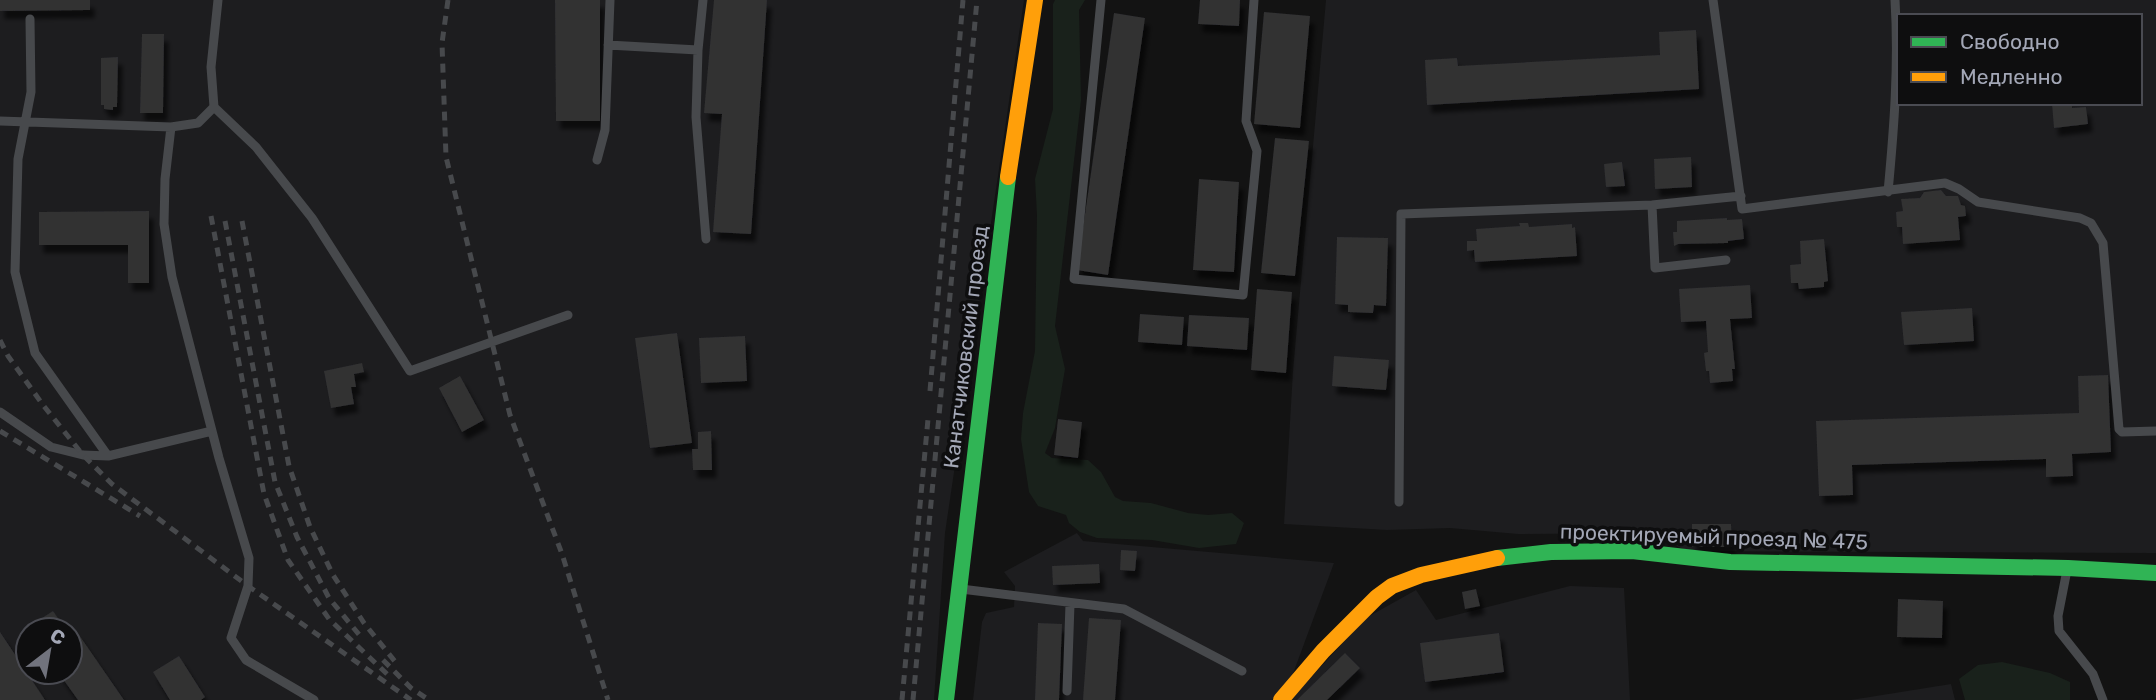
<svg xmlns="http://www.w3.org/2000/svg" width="2156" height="700" font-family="Rubik,sans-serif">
	<defs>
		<filter id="shadow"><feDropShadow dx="4.5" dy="8" stdDeviation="2" flood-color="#0009"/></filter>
	</defs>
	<rect width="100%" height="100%" fill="#131313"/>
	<!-- built -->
	<path fill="#1d1d1f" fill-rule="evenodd" d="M0,0H1024L945,533L934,700H0ZM28,630H70V672H28Z
		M1326,0H2156V553L1688,551L1647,533L1518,534L1450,528L1387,530L1284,524L1293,371ZM1899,16H2140V103H1899Z
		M1077,533L1083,541L1334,563L1291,679L1272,700H973L982,622L986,613L1014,607L1015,586L1004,572Z
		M1570,586L1624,588L1630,700H1290L1366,618L1416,590L1436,620Z
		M1951,684L1955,700H1851Z"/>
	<!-- green -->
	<path fill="#19211b" d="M1055,0H1085L1079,10L1081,100L1055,326L1065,369L1055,428L1045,453L1052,458L1088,460L1101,472L1115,497L1123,501L1151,503L1188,513L1208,515L1232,513L1244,523L1236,544L1199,548L1152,540L1097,538L1080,532L1069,523L1066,515L1038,506L1029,492L1021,439L1023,413L1035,351L1037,215L1035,179L1053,109V4Z
		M2002,662L2050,673L2070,682V700H1965L1959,679L1978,665Z"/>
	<!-- building -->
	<path fill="#313133" filter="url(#shadow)" d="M0,0H90V10L0,11Z
		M555,0H600V121H556Z
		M714,0H767L751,234L713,232L722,114L704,113Z
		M1200,0H1240L1239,26L1198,24Z
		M1264,12L1310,16L1300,128L1254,124Z
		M1114,13L1145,18L1108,275L1077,270Z
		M1696,30L1699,89L1427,105L1425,60L1457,58L1458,66L1660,55L1659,32Z
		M142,34H164L163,113H140Z
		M118,57L117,107H113V110L104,109V105H101V58Z
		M2052,103H2072V108L2086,107L2088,124L2054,128Z
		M1275,138L1309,141L1295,276L1261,273Z
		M1691,157L1692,187L1655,189L1654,159Z
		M1622,162L1625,186L1606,187L1604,164Z
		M1199,179L1239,182L1234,272L1193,270Z
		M1941,190L1946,196H1958L1961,205L1965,206L1966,216L1958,217L1960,240L1903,244L1902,227H1897L1896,212L1903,211L1901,199L1920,198L1924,192Z
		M149,211V283H128V245H39V212Z
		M1727,218V220L1742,219L1744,239L1728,241V243L1678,244L1674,246L1673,232H1677V221Z
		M1519,223H1528L1529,227L1572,224V228L1575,227L1577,256L1475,262L1474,250L1467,251V241H1477L1476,229L1520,226Z
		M1337,237L1388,238L1386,306L1374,305L1373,313L1348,312V305L1335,304Z
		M1824,239L1828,281L1824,282V287L1799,289L1798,283H1791L1790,265L1801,264L1800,241Z
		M1750,285L1752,318L1730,319L1735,369H1732L1733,381L1710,383L1709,371H1706L1704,353L1708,352L1706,321L1681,322L1679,289Z
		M1257,289L1292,292L1286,373L1251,370Z
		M1972,308L1974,341L1904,345L1901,312Z
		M1140,314L1184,317L1182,345L1138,342Z
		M1189,315L1249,318L1247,350L1187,346Z
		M677,333L692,443L650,448L635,338Z
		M745,336L747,381L701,383L699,338Z
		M1334,356L1389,360L1386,390L1332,386Z
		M362,363L364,372L354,374L356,387H351L354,404L331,408L324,371Z
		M2108,375L2111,452L2072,454L2073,476L2046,477V459L1852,465L1853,495L1819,496L1816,421L2079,413L2078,376Z
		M460,376L484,420L462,432L439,388Z
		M1058,419L1082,422L1078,458L1054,455Z
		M711,431L712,470H693L692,449H698V432Z
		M1692,524H1731L1732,547H1692Z
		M1121,550L1137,551L1135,571L1120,570Z
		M1099,564L1100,583L1053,585L1052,566Z
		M1476,589L1480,606L1465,609L1462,592Z
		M1898,599L1943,601L1942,638L1897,637Z
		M53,611L66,630H30L28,627Z
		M1089,618L1121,620L1115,700H1083Z
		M1038,623L1062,624L1059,700H1035Z
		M0,632L10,647L45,700H0Z
		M77,632L124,700H78L58,672H70V637Z
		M1499,633L1504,672L1425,682L1420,643Z
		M1345,653L1360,668L1327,700H1297Z
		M179,656L205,697L201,700H170L153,672Z"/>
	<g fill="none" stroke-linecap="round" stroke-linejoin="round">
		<!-- lane -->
		<path stroke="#47494c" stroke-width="9" d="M218,0L211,67L214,107L198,123L171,127L165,179L164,224L172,277L219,458L249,558L248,586L231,638L246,660L314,700
			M703,0L698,50L696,117L706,239
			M1101,0L1074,279L1243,295L1257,151L1246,121L1254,0
			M1713,0L1742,209L1945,183L1959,189L1978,202L2080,218L2091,223L2103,243L2119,429L2122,432L2156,431
			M30,19L31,92L18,159L15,272L35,353L108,456L212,431
			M608,45L698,50
			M214,107L256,147L312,218L410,371L568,315
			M0,121L171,127
			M597,160L605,130L610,0
			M1888,192C1894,128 1899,65 1895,0
			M1652,205L1655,268L1726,260
			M0,412L51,447L83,455L108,456
			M1399,502L1401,214L1652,205L1741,196
			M2067,570L2058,616L2059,631L2093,674L2103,700
			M961,589L1124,609L1242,671
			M1067,691L1070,604"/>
		<!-- fast -->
		<path stroke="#30b455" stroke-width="16" d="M1497,558L1551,552L1632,551L1730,562L2068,568L2156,573
			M946,700L1008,177"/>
		<!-- slow -->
		<path stroke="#ff9f0a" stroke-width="16" d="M1008,177L1035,0
			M1281,700L1323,651L1377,597L1392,586L1421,575L1497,558"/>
		<!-- rail -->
		<path stroke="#47494c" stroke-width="5" stroke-dasharray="9 7" stroke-linecap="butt" d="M448,0L442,43L446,157L510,415L562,554L608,700
			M211,216L264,494L288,560L329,619L387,674
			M225,221L275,482L297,537L329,598L361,637
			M242,221L289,466L310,527L333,575L364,623L397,664
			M0,340L8,356L43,405L83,455L112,484L248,586L411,700
			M930,391L963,0
			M0,431L140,516
			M383,660L411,688L429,700
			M902,700L928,419
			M913,700L977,0"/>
	</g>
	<g text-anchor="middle" stroke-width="7" stroke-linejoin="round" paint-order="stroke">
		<!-- street labels -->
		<g font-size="21" fill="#a3a7b6" stroke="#0e0e0f">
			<text transform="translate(966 347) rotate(-83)" y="7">Канатчиковский проезд</text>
			<text transform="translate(1714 537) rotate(2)" y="7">проектируемый проезд № 475</text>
		</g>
	</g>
	<!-- legend -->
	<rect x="1897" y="14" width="245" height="91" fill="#0e0e0f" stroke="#4a4b52" stroke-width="2"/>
	<rect x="1911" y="37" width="35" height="10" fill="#30b455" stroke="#4a4b52" stroke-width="2"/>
	<text x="1960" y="49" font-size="21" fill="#a3a7b6">Свободно</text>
	<rect x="1911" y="72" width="35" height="10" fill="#ff9f0a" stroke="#4a4b52" stroke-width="2"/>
	<text x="1960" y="84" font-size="21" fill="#a3a7b6">Медленно</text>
	<!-- north arrow -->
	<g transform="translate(49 651) rotate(31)"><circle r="33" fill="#0e0e0f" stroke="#4a4b52" stroke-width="2"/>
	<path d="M0-5L12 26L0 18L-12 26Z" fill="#71737d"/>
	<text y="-10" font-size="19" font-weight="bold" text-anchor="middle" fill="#a3a7b6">С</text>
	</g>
</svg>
